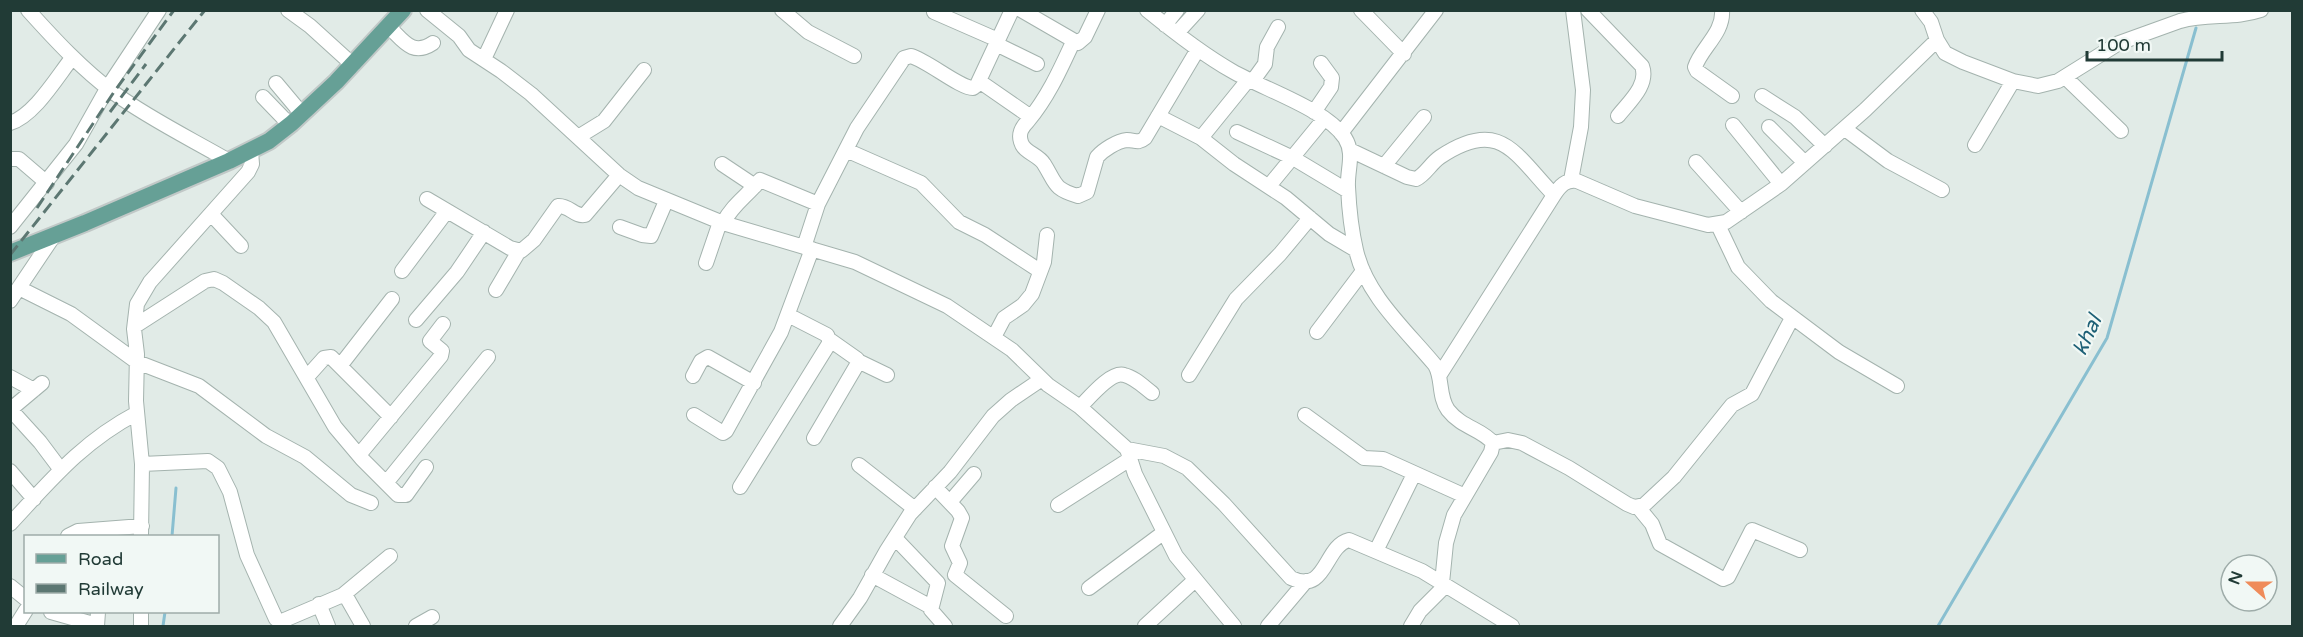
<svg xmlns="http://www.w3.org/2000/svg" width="2303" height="637" font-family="'Varela Round',sans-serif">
	<rect width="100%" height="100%" fill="#e1ebe7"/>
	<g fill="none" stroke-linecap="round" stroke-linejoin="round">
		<!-- stream -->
		<path stroke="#89bfd0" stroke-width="3" d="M172,536L176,488
			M163,626L165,612
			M1938,626L2107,338L2196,28"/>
		<!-- minor casing -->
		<g stroke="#a4b3ae" stroke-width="16">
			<path id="minor" d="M28,10C55,40 82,69 114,93C150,119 191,139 229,161
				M288,10L310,26L353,65
				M427,10L459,36L469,50L501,71L531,94L619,175L638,188L723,223L855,262L947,306L1012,350L1048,385L1080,407L1127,449L1164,456L1187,468L1224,504L1291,578C1327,595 1324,546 1349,540L1422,571L1512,626
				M782,10L808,32L854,56
				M1021,10L1078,43L1085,37L1098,10
				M1147,10C1174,32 1202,54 1232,71C1263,89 1326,109 1345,138C1355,154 1347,169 1348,187C1349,208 1351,229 1356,250C1366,295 1406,330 1435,365C1443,378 1438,396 1448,410C1462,428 1482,429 1493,443L1491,452L1454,515L1446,543L1442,583
				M1361,10L1404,54
				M1588,10L1642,66C1649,85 1629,102 1618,116
				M1722,10C1724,33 1701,48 1695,67L1697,71L1732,96
				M1922,10L1931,22L1937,40L1945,53L1963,62L2013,81L2038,86L2058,81L2119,43L2180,21C2207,13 2235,19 2261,10
				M934,12L998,40
				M1165,25L1177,10
				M389,27C403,40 412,57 433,43
				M1177,33L1198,10
				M1073,42C1060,70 1048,97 1028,121C1022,127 1018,133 1021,142C1024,153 1038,154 1044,164C1056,183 1053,189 1078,196L1087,192L1097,157C1103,150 1117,141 1127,140C1135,140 1138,144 1145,138L1198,49
				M996,44L1037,64
				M484,59L507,10
				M2065,77L2121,131
				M979,81L1031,117
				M1252,82L1265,64L1267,47L1278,27
				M276,83L302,114
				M1762,96L1795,117L1825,146
				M263,97L290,125
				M1314,112L1331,87L1332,78L1321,63
				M1158,116L1201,138L1234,164L1286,198L1329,234L1356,250
				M10,123C34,116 57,77 72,58
				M1733,125L1781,184
				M1769,127L1805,163
				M1845,129L1888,161L1942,190
				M1237,132L1293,158L1348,191
				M1341,133L1436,10
				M578,137L604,121L644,70
				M1201,138L1248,80
				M1975,145L2013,81
				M846,150L921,183L959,222L985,235L1040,271
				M1350,150L1407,177L1416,179C1425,175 1431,163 1440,157C1500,117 1514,153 1554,195
				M10,159H19L47,183
				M1696,162L1741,212
				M722,164L755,186
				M1384,166L1424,117
				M1571,180L1581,127L1583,90L1573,10
				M1269,186L1324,119
				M427,199L510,248L521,251L534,240L558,206C569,205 575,217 585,215L619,175
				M211,214L241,246
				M723,223C733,204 747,196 760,180L818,204
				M1718,225L1738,267L1771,301L1839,352L1897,386
				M10,227L76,144L108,87L159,10
				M620,227L642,235L651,236L666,201
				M804,247L818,204L857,128L904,58L911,56C928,61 960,88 973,88L977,85L1012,10
				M706,263L720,222
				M402,271L447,211
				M19,288L71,314L137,362L199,386L266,436L305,457L351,495L371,503
				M496,290L519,251
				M10,301L53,237
				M416,320L457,272L484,232
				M135,326L205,281L214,279L223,283L259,308L274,322L335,427L362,459L398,495H406L426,467
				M1317,332L1363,271
				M994,337L1004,318L1023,305L1032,294L1044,262L1047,235
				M858,361L887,375
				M340,366L392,299
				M1189,375L1236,299L1280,254L1310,218
				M693,376L701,361L708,357L754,383
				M1439,376L1554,195C1560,186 1566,179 1577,181L1635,206L1708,225L1726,222L1781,184L1865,110L1937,40
				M10,377L34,390
				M307,377L324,358L331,357L391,417
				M1080,407C1089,398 1111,371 1124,375C1134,377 1144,387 1152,393
				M10,409L40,442L61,470
				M11,409L42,383
				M694,415L723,433L726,431L781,332L812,249
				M1305,415L1364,458L1383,459L1465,496
				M814,438L858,363L857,359L830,340
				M1493,443L1508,440L1522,443L1569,468L1627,504L1634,507L1644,505L1674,477L1732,405L1752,394L1792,318
				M1127,449L1135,474L1176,556L1234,626
				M359,455L441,356L442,351L430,341L443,324
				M142,464L208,461L218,468L230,492L247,555L276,619L282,621L343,595L347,598L363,626
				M859,465L915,509
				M10,471L34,499
				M386,483L488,357
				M740,487L830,342L827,335L788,315
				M935,487L958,511L962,518L952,546L960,563L955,575L1006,616
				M950,502L974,474
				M1058,505L1130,459
				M1638,507L1652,524L1660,544L1723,579L1728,577L1752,530L1800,550
				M10,524C51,480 82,442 137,413
				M68,536L78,531L142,526
				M141,536L142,464L136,401L137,354L134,329L137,304L150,282L248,172L252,164L251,151
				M895,538L938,583L931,610L945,626
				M1376,551L1414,474
				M872,575L931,607
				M10,586L26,599
				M1089,588L1163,533
				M343,595L390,556
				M319,604L328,626
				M51,612L97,625
				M16,626L26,610
				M97,626L98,612
				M141,626V612
				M416,626L432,617
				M840,626L860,598L887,550L910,514L950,472L993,416L1011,400L1042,379
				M1145,626L1195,580
				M1268,626L1306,581
				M1411,626L1420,611L1445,586"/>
		</g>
		<!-- major casing -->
		<g stroke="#c1c8c7" stroke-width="20">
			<path id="major" d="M10,253L85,223L229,161L269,141L292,123L336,82L403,10"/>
		</g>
		<!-- minor -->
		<use href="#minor" stroke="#fff" stroke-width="14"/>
		<!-- major -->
		<use href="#major" stroke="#66a096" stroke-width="16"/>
		<!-- rail -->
		<path stroke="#5c7772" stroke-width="3" stroke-dasharray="12 6" stroke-linecap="butt" d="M110,112L146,64
			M37,208L114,92L174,10
			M10,255L205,10"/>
	</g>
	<g text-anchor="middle" stroke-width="4.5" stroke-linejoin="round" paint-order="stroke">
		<!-- water labels -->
		<g font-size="21" font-style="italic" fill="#1d6076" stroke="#f1f8f5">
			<text transform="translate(2087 335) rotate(-65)" y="7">khal</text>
		</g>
	</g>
	<!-- border -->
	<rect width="2303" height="637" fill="none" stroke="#213b36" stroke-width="24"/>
	<!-- legend -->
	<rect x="24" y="535" width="195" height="78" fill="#f1f8f5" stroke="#9eaca9" stroke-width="1.5"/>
	<rect x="36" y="554" width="30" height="9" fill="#66a096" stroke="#9eaca9" stroke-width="1.5"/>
	<text x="78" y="565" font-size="18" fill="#213b36">Road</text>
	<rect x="36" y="584" width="30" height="9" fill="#5c7772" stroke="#9eaca9" stroke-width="1.5"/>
	<text x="78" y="595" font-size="18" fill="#213b36">Railway</text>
	<!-- north arrow -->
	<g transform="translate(2249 583) rotate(291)"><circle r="28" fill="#f1f8f5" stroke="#9eaca9" stroke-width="1.5"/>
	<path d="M0-4.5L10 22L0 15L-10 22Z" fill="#ef8b5a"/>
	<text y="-9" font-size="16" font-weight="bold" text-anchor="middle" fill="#213b36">N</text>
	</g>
	<!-- scale -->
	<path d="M2087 51v9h135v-9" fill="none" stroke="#213b36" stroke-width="3"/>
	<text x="2096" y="51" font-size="18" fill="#213b36" stroke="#f1f8f5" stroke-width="4.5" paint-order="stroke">100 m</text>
</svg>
